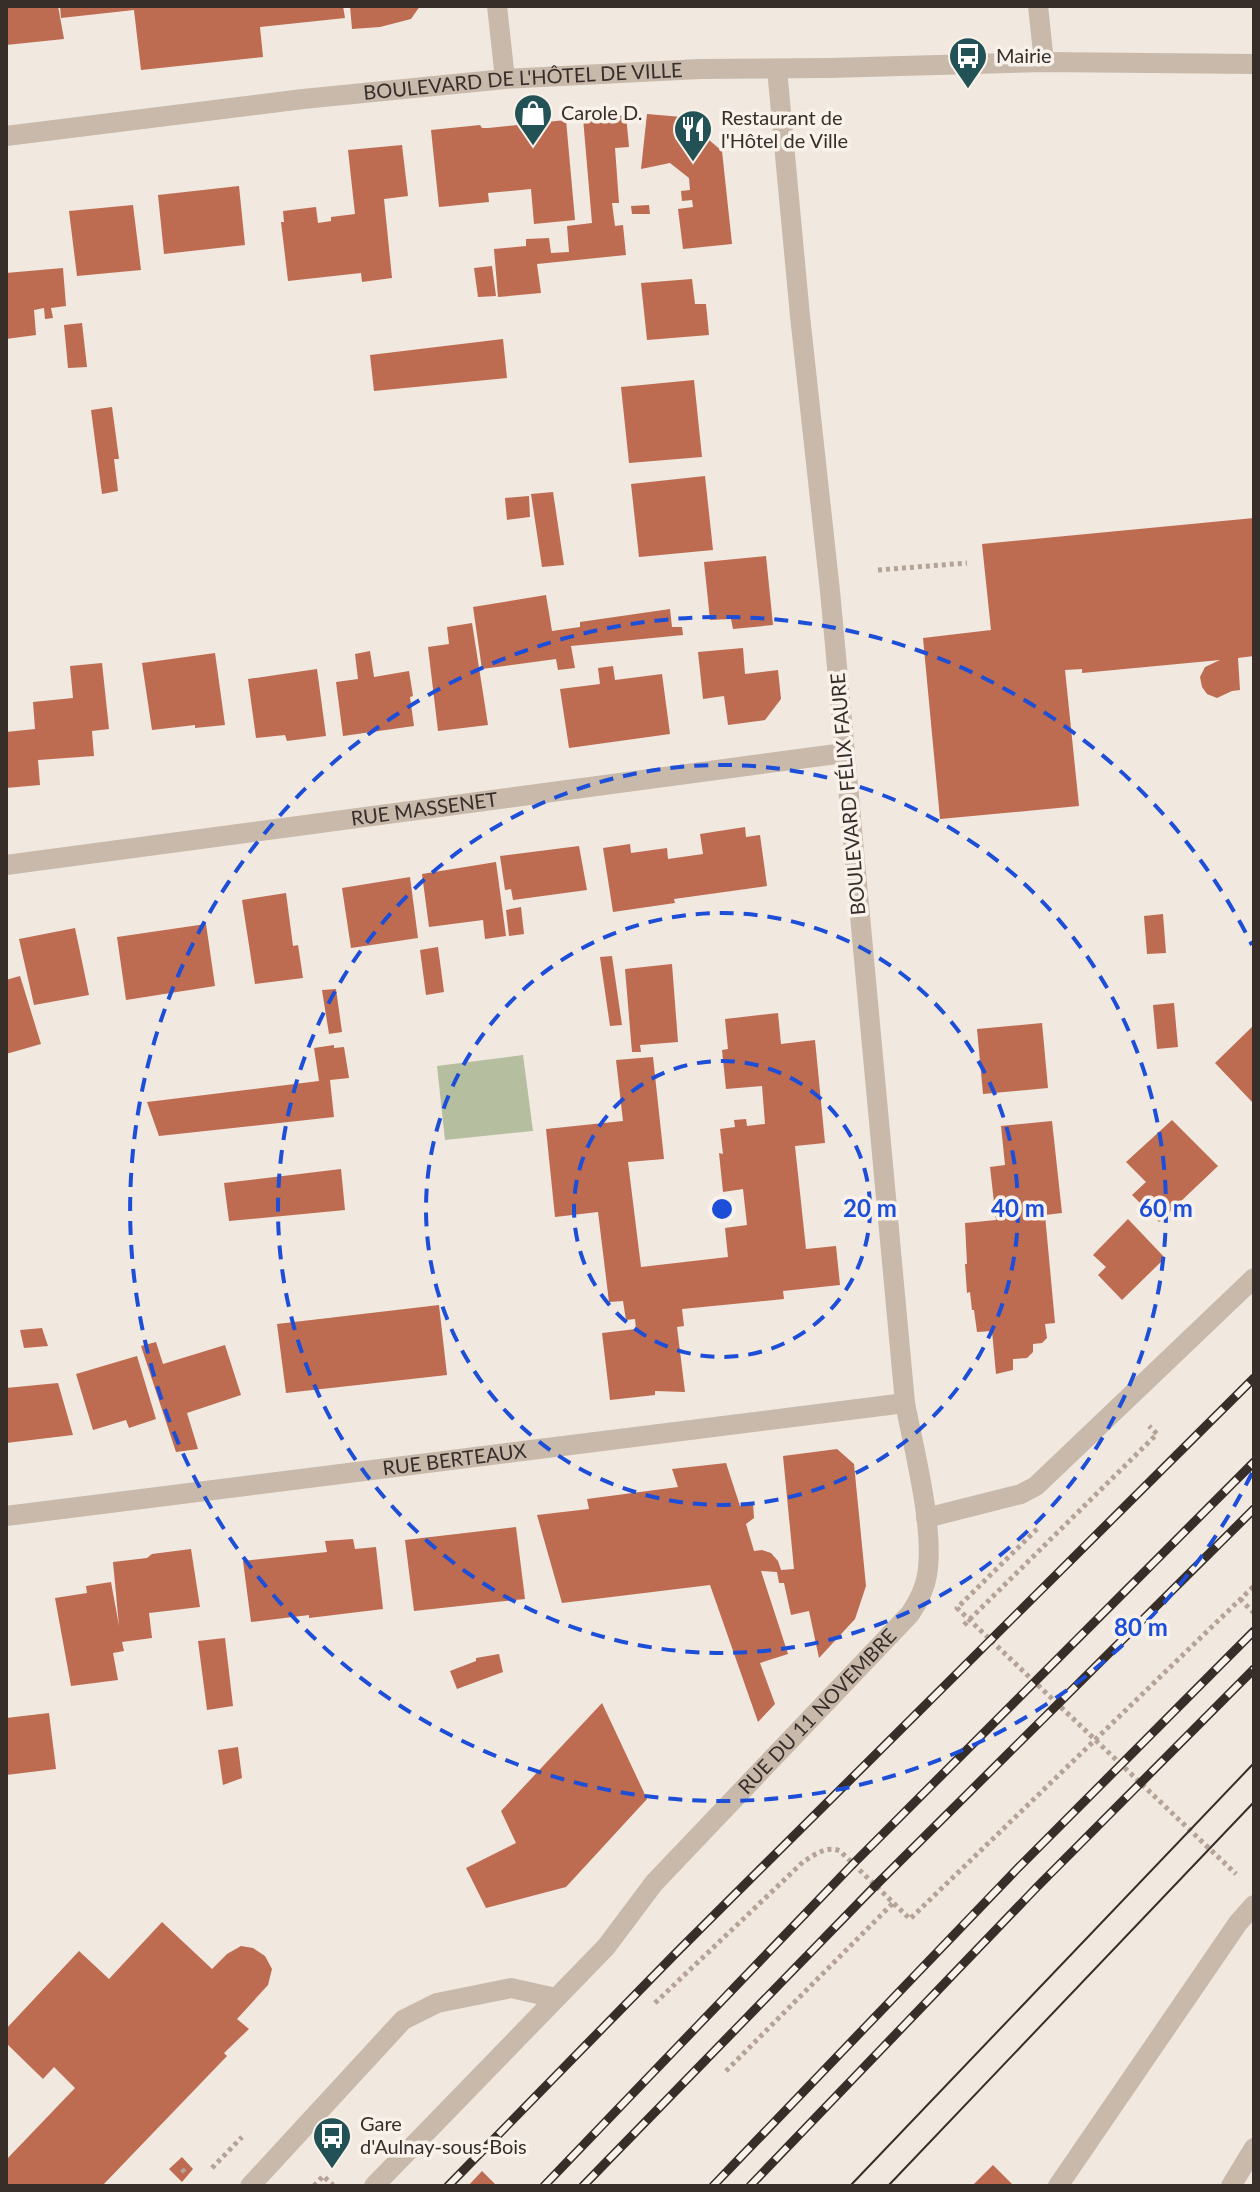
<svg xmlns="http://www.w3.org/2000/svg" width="1260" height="2192" font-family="Lato,sans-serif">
	<rect width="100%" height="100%" fill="#f1e8df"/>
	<!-- green -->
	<path fill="#b5bfa0" d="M523,1055L533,1131L445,1140L437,1066Z"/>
	<!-- building -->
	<path fill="#bd6b51" d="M6,6H58L64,39L6,45Z
		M60,6H343L345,18L260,27L263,57L141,70L134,10L61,18Z
		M350,6H420L411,19L380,27L352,29Z
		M647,114L682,117L722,151L732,244L683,249L678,209L693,207L692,200L682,201L681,191L690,190L689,178L670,163L641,169Z
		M626,115L629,147L615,148L619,203H612L615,226L623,225L626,255L537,264L541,293L498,297L494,249L526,246V239L549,238L551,253L569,252L567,226L592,223L583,118Z
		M566,120L575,220L534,224L531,189L488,193L489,202L439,207L431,130L480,125L482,128H488Z
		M402,145L408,196L384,199L392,278L362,282L361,273L288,281L281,222H284L283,211L316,207L318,223L331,221V217L355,214L348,150Z
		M239,186L245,245L164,254L158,195Z
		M133,205L141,270L77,276L69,211Z
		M649,205L650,214H632L631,206Z
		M492,266L496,296L478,297L474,268Z
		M63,268L66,306L51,308L53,318L45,319L44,308L34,310L36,335L6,339V273Z
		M692,279L695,304H706L709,335L647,340L641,283Z
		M82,323L87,367L68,368L64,325Z
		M503,339L507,378L374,391L370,355Z
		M694,380L702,457L629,463L621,387Z
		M112,407L119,459H114L118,491L102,494L91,410Z
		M705,476L713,550L639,557L631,484Z
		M553,492L564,565L542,567L531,494Z
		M529,496L530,517L507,520L505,498Z
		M1254,518V656L1238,658L1240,690L1232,691L1217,698L1207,694L1202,687L1200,677L1205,667L1220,660L1082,673V669L1065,670L1079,806L940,819L923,638L991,630L982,544Z
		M766,556L773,625L733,629L731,619L710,620L704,562Z
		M546,595L552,631L580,627V622L670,609L672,627H682L683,635L571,646L575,668L558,670L556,659L482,669L473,607Z
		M472,623L488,725L438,731L428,647L449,644L447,627Z
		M743,648L745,674L778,670L781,699L765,720L728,725L724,696L703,699L698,652Z
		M370,651L374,677L409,671L413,696L410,697L414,726L343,736L336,682L358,679L355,654Z
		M215,653L225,725L195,728V725L152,730L142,663Z
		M102,663L109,729L92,731L94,756L38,760L40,785L6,788V732L35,729L33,702L73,698L70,666Z
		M613,666L615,680L662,674L670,734L569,748L560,689L600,684L598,668Z
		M317,669L326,736L287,741L285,735L256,738L248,679Z
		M745,827L746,837L760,835L767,886L674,899L675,903L613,912L603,848L630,844L631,853L667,848L668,859L703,854L700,834Z
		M579,846L587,890L513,900L511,889L505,890L500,856Z
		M496,862L506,936L485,939L483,920L429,927L422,874Z
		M410,877L418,938L351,948L342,888Z
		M286,893L293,946L298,945L303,978L255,984L242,900Z
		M521,907L524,934L509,936L506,910Z
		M1163,914L1166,953L1147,954L1144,916Z
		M206,924L215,986L126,1000L117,937Z
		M75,928L89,995L34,1005L19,939Z
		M438,947L444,992L426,995L420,950Z
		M612,956L622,1025L610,1026L600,957Z
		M672,964L678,1042L640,1045L641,1052H632L625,969Z
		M20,976L41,1044L6,1054V980Z
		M336,989L342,1032L329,1034L322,990Z
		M1174,1003L1178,1047L1157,1049L1153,1005Z
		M778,1013L781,1044L815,1040L825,1143L795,1146L806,1249L836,1246L840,1285L783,1291L784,1299L682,1309L684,1326L677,1327L685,1392L655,1391V1395L610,1400L602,1333L636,1329L635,1319L626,1320L623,1301L609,1302L598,1212L555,1217L546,1129L623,1121L616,1060L653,1057L664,1159L628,1162L641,1267L728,1257L725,1228L747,1225L743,1189L723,1192L719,1153L723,1154L720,1129L735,1127L734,1120L746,1119L747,1126L765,1124L762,1086L726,1089L722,1050L728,1049L725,1019Z
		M1042,1023L1048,1088L983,1094L977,1029Z
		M1254,1025V1104L1215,1063Z
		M334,1045V1048L344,1047L349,1078L330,1080L334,1117L159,1136L147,1102L319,1081L314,1048Z
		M1172,1120L1218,1166L1159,1222L1132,1195L1146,1182L1126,1162Z
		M1052,1121L1062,1213L1045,1215L1055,1323L1045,1324L1047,1338L1042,1343L1033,1344V1352L1027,1358L1013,1359V1370L996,1374L992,1331L977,1332L974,1310H972L970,1292L967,1293L965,1264H967L965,1223L996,1220L990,1167L1005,1165L1001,1126Z
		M341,1169L345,1210L229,1221L224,1183Z
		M1128,1219L1165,1258L1122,1300L1098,1275L1106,1267L1093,1255Z
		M439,1305L447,1375L286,1393L277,1324Z
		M42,1328L48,1346L24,1348L20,1330Z
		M156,1342L163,1364L225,1345L241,1395L187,1413L198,1449L176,1452L141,1346Z
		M137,1356L156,1419L129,1428L126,1420L93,1430L76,1374Z
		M58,1383L73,1435L6,1443V1388Z
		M837,1449L854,1464L866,1586L855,1619L819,1658L809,1611L791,1615L784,1583H779L777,1572L761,1571L788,1654L760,1663L775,1704L758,1722L710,1585L562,1603L537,1515L589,1509L587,1499L678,1487L672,1469L726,1463L740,1506L753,1503L754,1518L746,1524L754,1551L762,1550L771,1553L778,1561L781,1570L794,1569L783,1456Z
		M516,1527L525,1599L414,1611L405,1540Z
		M353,1539L355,1549L376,1547L383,1609L309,1618V1615L251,1622L243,1561L327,1552L325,1541Z
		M191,1549L200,1607L149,1613L152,1638L122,1642L124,1651L113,1653L118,1680L71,1686L55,1598L87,1593L86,1586L111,1582L119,1626L113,1562L147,1558L152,1554Z
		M225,1638L233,1706L207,1710L198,1641Z
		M499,1654L503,1672L457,1689L450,1671L476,1661V1658Z
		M602,1703L647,1799L566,1887L486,1908L466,1868L516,1843L501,1811Z
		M49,1713L56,1769L6,1775V1718Z
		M238,1747L242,1778L223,1785L218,1750Z
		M162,1922L212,1969L227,1954L241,1946L253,1948L265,1956L272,1969L268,1985L237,2019L249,2029L224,2053L227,2056L102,2186H6V2160L75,2088L54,2067L43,2079L6,2043V2029L79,1951L109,1979Z
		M182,2157L193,2169L182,2182L169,2169Z
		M993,2165L1014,2186H972Z
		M482,2171L497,2186H468Z"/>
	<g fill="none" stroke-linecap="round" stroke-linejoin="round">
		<!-- path -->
		<path stroke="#b4a396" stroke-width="5" stroke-dasharray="4 4" stroke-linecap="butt" d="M878,570L967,563
			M1037,1529L957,1608L1236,1874
			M1240,1599L1254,1613
			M964,1625L1157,1434L1149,1426
			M655,2003L803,1862C814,1855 827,1845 840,1851L910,1919L1254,1586
			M726,2071L893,1903
			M212,2168L242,2137
			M182,2169L187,2175
			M314,2186L323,2176L333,2185"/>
		<!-- service -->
		<path stroke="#c8b9ab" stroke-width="20" d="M250,2186L403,2020L437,2003L511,1988L556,1998
			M1058,2186L1238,1923L1254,1905
			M1231,2186L1254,2148"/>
		<!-- minor -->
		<g stroke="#c8b9ab" stroke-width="20">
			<path d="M497,6L505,79"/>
			<path d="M1038,6L1044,62"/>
			<path id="s1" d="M6,136L303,99L505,79L700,69L830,68L1044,62L1254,64"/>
			<path id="s2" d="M6,865L844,753"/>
			<path id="s3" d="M6,1516L905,1403"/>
			<path d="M926,1518L1021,1494L1036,1486L1254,1278"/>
			<path id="s4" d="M374,2186L606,1947L654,1883L910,1614C918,1602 925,1589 927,1575C935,1530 914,1450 905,1403L830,591L800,316L777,69"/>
		</g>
		<!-- tram -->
		<path stroke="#372e2a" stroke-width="2" d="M850,2186L1254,1763
			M888,2186L1254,1802"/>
		<!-- rail casing -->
		<g stroke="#372e2a" stroke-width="9">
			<path id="rail" d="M448,2186L677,1952L1254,1378
				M544,2186L853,1864L1254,1462
				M583,2186L875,1886L1254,1509
				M713,2186L1017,1869L1254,1631
				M750,2186L1037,1887L1254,1669"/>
		</g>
		<!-- rail -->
		<use href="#rail" stroke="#f9f2eb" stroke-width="6" stroke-dasharray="18" stroke-linecap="butt"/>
	</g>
	<!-- distance rings -->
	<g fill="none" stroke="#1d4ed8" stroke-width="4" stroke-dasharray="14 10">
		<circle cx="722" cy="1209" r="148"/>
		<circle cx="722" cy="1209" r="296"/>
		<circle cx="722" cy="1209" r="444"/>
		<path d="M1252 1473A592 592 0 1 1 1252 945"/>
	</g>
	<!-- icons -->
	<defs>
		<g id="bus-pin" transform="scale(2)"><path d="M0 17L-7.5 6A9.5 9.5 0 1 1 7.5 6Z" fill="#225255" stroke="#f9f2eb"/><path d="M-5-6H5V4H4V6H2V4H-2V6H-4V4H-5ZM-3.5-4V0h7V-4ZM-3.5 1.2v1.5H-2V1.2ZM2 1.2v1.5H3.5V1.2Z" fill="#fff"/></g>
		<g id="shop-pin" transform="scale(2)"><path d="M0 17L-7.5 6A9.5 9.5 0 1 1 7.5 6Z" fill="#225255" stroke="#f9f2eb"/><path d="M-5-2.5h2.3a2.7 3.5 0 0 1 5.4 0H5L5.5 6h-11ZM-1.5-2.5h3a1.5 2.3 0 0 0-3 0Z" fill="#fff"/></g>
		<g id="restaurant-pin" transform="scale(2)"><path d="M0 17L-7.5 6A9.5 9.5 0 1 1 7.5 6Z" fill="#225255" stroke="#f9f2eb"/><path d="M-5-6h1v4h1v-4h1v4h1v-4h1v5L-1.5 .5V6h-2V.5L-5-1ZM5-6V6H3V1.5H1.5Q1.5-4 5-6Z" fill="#fff"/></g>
	</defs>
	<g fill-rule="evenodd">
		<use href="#bus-pin" x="968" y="56"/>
		<use href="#shop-pin" x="533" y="113"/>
		<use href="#restaurant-pin" x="693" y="129"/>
		<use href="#bus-pin" x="332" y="2136"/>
	</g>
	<g text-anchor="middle" stroke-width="7" stroke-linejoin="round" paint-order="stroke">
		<!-- poi labels -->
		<g font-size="20" fill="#372e2a" stroke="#f9f2eb" text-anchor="start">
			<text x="996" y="63">Mairie</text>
			<text x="561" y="120">Carole D.</text>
			<text x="721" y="125">Restaurant de<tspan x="721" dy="23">l'Hôtel de Ville</tspan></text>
			<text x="360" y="2131">Gare<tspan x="360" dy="23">d'Aulnay-sous-Bois</tspan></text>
		</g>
		<!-- street labels -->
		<g font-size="20" fill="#372e2a" stroke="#f9f2eb">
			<text dy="7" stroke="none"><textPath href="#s1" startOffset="520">BOULEVARD DE L'HÔTEL DE VILLE</textPath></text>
			<text transform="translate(848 794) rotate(-95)" y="7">BOULEVARD FÉLIX FAURE</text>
			<text dy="7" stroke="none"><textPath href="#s2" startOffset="422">RUE MASSENET</textPath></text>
			<text dy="7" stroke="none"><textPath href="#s3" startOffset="452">RUE BERTEAUX</textPath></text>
			<text dy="7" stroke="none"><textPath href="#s4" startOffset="650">RUE DU 11 NOVEMBRE</textPath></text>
		</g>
	</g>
	<circle cx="722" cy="1209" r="12" fill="#1d4ed8" stroke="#f9f2eb" stroke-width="4"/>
	<g font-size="24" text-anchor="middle" font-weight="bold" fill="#1d4ed8" stroke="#f9f2eb" stroke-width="7" stroke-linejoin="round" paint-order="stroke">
		<text x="870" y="1217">20 m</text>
		<text x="1018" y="1217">40 m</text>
		<text x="1166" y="1217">60 m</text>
		<text x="1141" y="1636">80 m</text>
	</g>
	<!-- border -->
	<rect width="1260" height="2192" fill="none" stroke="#372e2a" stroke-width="16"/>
</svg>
